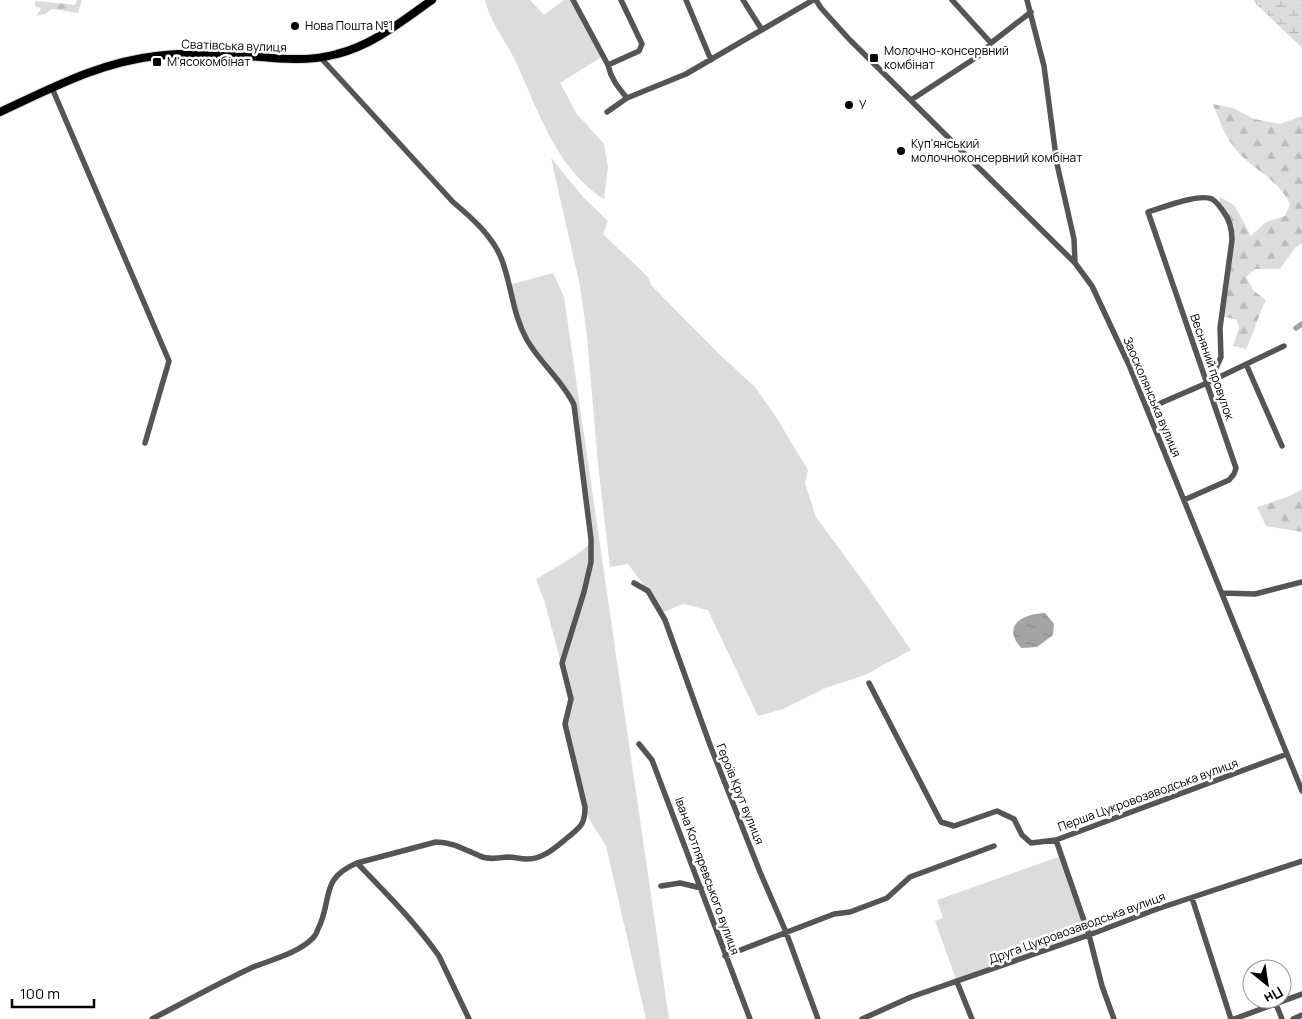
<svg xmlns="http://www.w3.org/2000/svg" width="1302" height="1019" font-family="Manrope,sans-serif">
	<defs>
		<pattern id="forest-firs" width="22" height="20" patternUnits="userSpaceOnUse" patternTransform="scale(1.25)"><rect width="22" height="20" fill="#dcdcdc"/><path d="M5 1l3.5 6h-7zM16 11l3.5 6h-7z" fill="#bbb"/></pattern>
		<pattern id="wetland-marsh" width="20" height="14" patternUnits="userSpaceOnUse" patternTransform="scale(1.25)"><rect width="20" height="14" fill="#dcdcdc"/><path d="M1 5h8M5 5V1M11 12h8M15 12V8" fill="none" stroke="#bbb"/></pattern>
		<pattern id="water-ripples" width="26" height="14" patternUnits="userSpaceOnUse" patternTransform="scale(1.25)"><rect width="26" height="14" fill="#a3a3a3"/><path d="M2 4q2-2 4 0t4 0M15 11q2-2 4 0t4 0" fill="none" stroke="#8b8b8b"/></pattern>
	</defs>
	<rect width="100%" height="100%" fill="#fff"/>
	<!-- green -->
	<path fill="#dcdcdc" d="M485,0H530L544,15L564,0H573L603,56L560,83L577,114L604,144L608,167L604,199C598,196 593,191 588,187C551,155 535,102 514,58C504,39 490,21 485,0Z
		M551,158L584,198L608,221L603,234L648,277L651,285L718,353L755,387L776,417L808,470L805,483L816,517L863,581L911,650L865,675L828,687L783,709L758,716L708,610L683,604L661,613L648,591L628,564L610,567L598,464L587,336L580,286Z
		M553,273L564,297L669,1019H646L606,846L592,824L586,812L565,724L571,700L545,603L536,579L575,556L591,543L574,405L527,339L509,285Z
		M1061,856L1089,935L957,982L935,921L943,918L937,900Z"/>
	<!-- forest -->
	<path fill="url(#forest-firs)" d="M77,0H82L78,13L52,9L45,14L36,16L41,9L35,5V2L38,1L75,5Z
		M1213,104L1233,108L1254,119L1280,124L1302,116V243L1295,248L1280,269H1255L1246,277L1254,291L1266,300C1258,315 1254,333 1246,349L1233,346L1239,328L1237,320L1222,316L1232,240L1229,222L1220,207V197L1234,205L1251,236L1266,222L1285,216L1290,204C1280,181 1254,170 1238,152C1226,139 1219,120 1213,104Z
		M1302,489V532L1266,526L1257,507L1290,496Z"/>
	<!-- wetland -->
	<path fill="url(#wetland-marsh)" d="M1254,0H1302V48L1256,4Z"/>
	<!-- water -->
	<path fill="url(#water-ripples)" d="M1045,613L1054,624L1053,635L1037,647L1021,648C1001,625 1023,614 1045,613Z"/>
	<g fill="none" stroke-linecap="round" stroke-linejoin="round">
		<!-- canal -->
		<path stroke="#a3a3a3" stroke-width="5.5" d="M1296,328L1302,324"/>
		<!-- major casing -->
		<g stroke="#dbdbdb" stroke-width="10">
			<path id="major" d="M0,112C50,89 100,62 156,56C176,54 197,53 217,54C257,55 298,65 337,54C373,45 402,21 432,0"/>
		</g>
		<!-- minor -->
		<path stroke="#555" stroke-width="5.5" d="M573,0L608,65C611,79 618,87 627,98
			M686,0L711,60
			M743,0L762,30
			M816,0L821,8L849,39L1075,263L1092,286L1129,365L1302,791
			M952,0L991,43
			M1027,0L1044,66L1057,164L1074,239L1075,263
			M608,65L639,51L642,44L621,0
			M52,88L169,361L145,443
			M911,100L983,53L991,43L1031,12
			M607,112L627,98L686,74L813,0
			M1246,364L1282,446
			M1147,409L1207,383L1284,346
			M1184,500L1229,480L1234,474L1236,468L1148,212C1162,208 1199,193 1212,199C1217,202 1220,207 1223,211C1230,220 1232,229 1232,240L1220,328L1221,357L1215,370L1207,383
			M634,583L648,591L665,620L710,745L760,872L786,932L818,1019
			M1222,593L1255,594L1302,582
			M869,683L941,822L954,826L997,811L1014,819L1022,835L1031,843L1056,840L1287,754
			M639,744L652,760L750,1019
			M1056,840L1089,935L1102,986L1114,1019
			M357,863C386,893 415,922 439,956L469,1019
			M661,886L680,883L701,888
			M1192,898L1231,1019
			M725,956L834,914L850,912L887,898L910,877L994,846
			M957,982L972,1019
			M1276,1004L1282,1019
			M152,1019C185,1002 217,984 251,968C270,960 297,954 313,938C315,936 317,932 318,929C333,900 319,879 357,863L436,842C453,842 465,850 480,856C488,860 499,858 507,857C514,857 520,859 526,859C542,860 555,848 567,838C580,827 585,825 585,807L565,724L571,699L562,663L584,592L591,562V539L574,405C563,381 540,363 527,340C513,315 512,289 503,263C495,238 472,218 453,202L320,57
			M862,1019L911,997L1089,935L1157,909L1302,861
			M1234,1019L1302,994
			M1293,1019L1302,1015"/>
		<!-- major -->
		<use href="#major" stroke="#000" stroke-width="8"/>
	</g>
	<!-- markers -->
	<g fill="#000" stroke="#fff" stroke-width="2">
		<circle cx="295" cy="26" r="5"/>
		<rect x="869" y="53" width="10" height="10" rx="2.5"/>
		<rect x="152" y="57" width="10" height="10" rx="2.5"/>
		<circle cx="849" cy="105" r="5"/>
		<circle cx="901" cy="151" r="5"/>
	</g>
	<g text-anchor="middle" stroke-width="5" stroke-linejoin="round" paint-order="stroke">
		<!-- poi labels -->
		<g font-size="12" fill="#000" stroke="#fff" text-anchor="start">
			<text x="305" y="30">Нова Пошта №1</text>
			<text x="884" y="55">Молочно-консервний<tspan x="884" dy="14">комбінат</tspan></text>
			<text x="167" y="66">М'ясокомбінат</text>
			<text x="859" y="109">У</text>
			<text x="911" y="148">Куп'янський<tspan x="911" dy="14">молочноконсервний комбінат</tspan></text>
		</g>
		<!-- street labels -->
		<g font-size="12" fill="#000" stroke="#fff">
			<text transform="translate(234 46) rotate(2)" y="4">Сватівська вулиця</text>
			<text transform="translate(1212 367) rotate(71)" y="4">Весняний провулок</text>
			<text transform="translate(1152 397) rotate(67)" y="4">Заосколянська вулиця</text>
			<text transform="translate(740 794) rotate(68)" y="4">Героїв Крут вулиця</text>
			<text transform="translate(1148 795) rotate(-20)" y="4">Перша Цукровозаводська вулиця</text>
			<text transform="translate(707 876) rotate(70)" y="4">Івана Котляревського вулиця</text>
			<text transform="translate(1077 928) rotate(-20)" y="4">Друга Цукровозаводська вулиця</text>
		</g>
	</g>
	<!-- north arrow -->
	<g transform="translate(1267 984) rotate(150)"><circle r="24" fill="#ffffff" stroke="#999999"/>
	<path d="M0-4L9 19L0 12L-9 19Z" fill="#000000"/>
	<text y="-8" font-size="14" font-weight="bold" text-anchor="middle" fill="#000000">Пн</text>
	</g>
	<!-- scale -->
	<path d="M12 999v8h82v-8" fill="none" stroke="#000000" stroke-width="2.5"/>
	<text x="20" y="999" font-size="15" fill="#000000" stroke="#ffffff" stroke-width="4" paint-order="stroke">100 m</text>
</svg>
